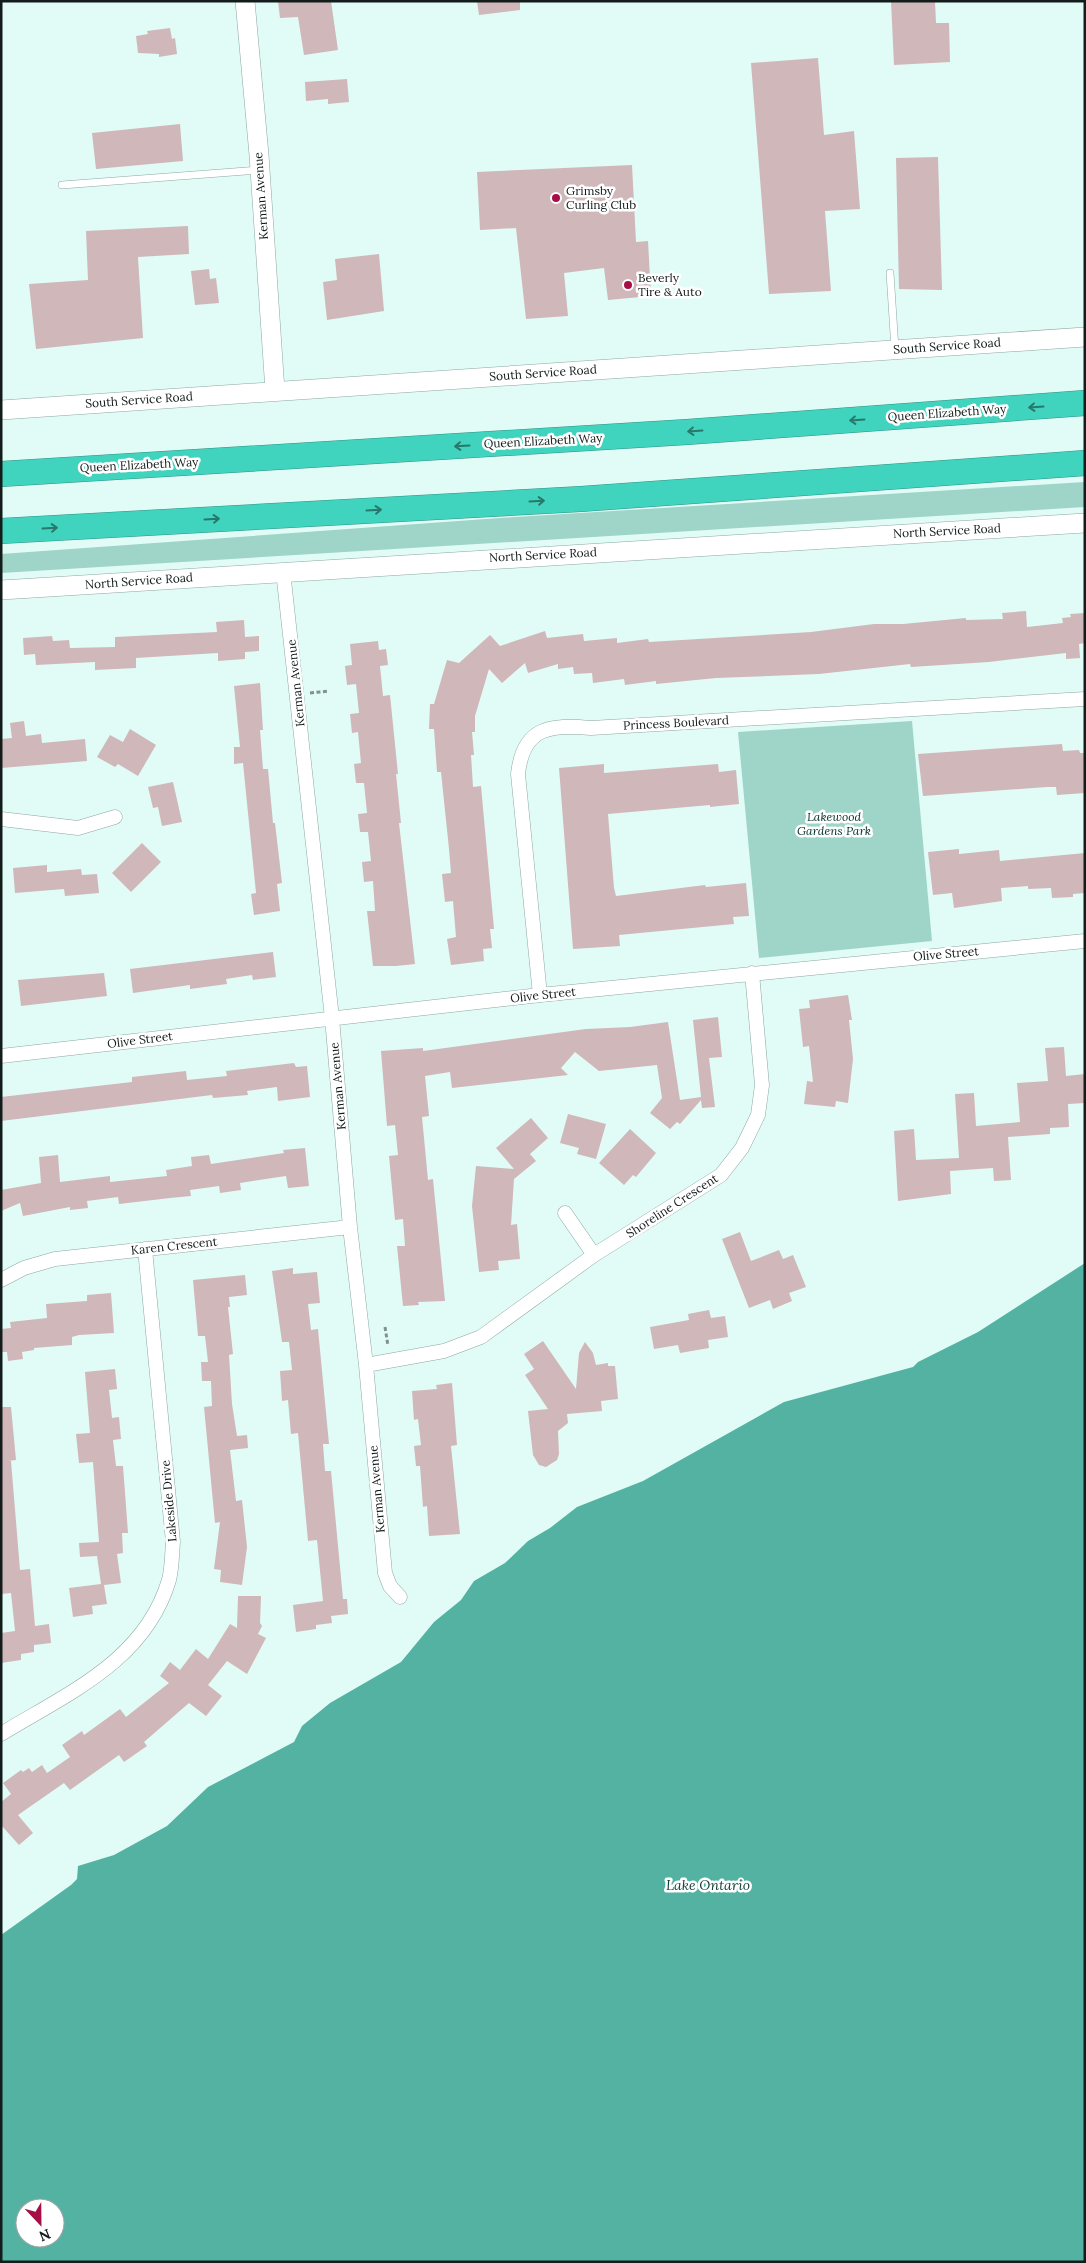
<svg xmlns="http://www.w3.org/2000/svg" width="1086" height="2263" font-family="Lora,serif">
	<rect width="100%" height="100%" fill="#e1fcf6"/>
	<!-- green -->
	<path fill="#9fd4c8" d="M1085,482V507L1,573V554L515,517Z
		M912,721L932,941L759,958L738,732Z"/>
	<!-- water -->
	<path fill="#54b2a2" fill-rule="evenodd" d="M1085,1263V2262H1V1935L71,1885L77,1879L78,1866L114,1855L167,1826L208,1787L294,1742L302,1726L330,1703L401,1662L434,1622L461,1600L474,1581L505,1563L528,1541L550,1528L577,1507L643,1481L784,1402L913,1367L918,1362L978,1332ZM25,2208H55V2238H25Z"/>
	<!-- building -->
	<path fill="#d0b7ba" d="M278,1H331L338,50L304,55L298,17L280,18Z
		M477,1H520V10L479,15Z
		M891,1H935L936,23H949L950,62L894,65Z
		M170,28L172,39L175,38L177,54L159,57V54L138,53L136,36L148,34L147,31Z
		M818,58L824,135L854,131L860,209L825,211L831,291L769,294L751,63Z
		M347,79L349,102L328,104V99L306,101L305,82Z
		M180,124L183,161L96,169L92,133Z
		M938,157L942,290L899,289L896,158Z
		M632,165L636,242L648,241L651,296L608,300L604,268L564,273L568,316L526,319L516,228L480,230L477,172Z
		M188,226L189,254L138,257L143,338L36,349L29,284L88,280L86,231Z
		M379,254L384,311L327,320L323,282L337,280L335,259Z
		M209,269L210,279L216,278L219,303L195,305L191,271Z
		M1026,611L1027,627L1063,623L1062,618L1071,617L1070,614L1085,613V643L1079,644L1080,658L1066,659V653L989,662L911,667L910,664L819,674L716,678L656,684V681L625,685L624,679L593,683L592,673L574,674L573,667L558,669V664L528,673L525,663L502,683L489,669L475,716V732H472L474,755H471L473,787L481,786L494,929H490L492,948L483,949L484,961L451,965L447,939L456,937L453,901L445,902L442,874L451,873L449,849L441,772H437L434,729H429L430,704H434L447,660L459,663L490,635L500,646L545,631L547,638L583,634L584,641L617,638V643L648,639L649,642L811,632L874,624H903L966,618V620L1003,619L1002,613Z
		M244,620L245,637L259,636V651L245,652V659L218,661V653L136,658V668L95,670V662L36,665L35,654L24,655L23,638L52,636L53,641L69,640L70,648L115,647V637L217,632L216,622Z
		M378,641L379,650L386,649L388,665L380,666L383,696L390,695L398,774H396L401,823H399L415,964L396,966H373L367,911H375L373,881L364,882L362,862L371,861L368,832H360L358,814L367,813L364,783H356L354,764L361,763L358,732L352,733L350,714L359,713L356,684L347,685L345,666L352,665L350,644Z
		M260,683L263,730H260L263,769H268L273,823H275L282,883L277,884L280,911L254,915L251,894L256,893L243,763L234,764V747H240L234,686Z
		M24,721L26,736L41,734L42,743L85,739L87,761L1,768V739L12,738L10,723Z
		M130,729L156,745L138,776L118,764L115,767L97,757L110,735L123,742Z
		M1062,744L1063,751L1079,750L1080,753H1085V793L1057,795L1056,787H1047L923,796L918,754Z
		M604,764V773L718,764L719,772L736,770L739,804L710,807V805L608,814L614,888L616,896L705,885L706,887L746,883L749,916L733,917L734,924L619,935L620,946L573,949L559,768Z
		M173,782L182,822L162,826L158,807L153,808L148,787Z
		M142,843L161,862L131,892L112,873Z
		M959,849V854L999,850L1000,861L1085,853V893L1073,894V897L1052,898L1051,888L1028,889V886L1001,888L1002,901L954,908L952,893L933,895L928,852Z
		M47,865V872L81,869L82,875L97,874L99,893L65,896L64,889L15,893L13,868Z
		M273,952L276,977L253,980L252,975L226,979L227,984L190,989V985L133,993L130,969Z
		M104,973L107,996L21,1006L18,980Z
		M848,995L852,1020H849L853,1059L848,1103L836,1101L835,1107L804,1104L807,1081L813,1082L809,1046L803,1047L799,1009L810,1008L809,1000Z
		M718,1017L722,1057L709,1058L715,1107L702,1108L701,1100L680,1124L677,1122L670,1129L650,1113L662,1098L657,1065L599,1071L575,1052L561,1068L568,1075L452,1088L450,1072L425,1076L429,1116L422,1117L428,1180L433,1179L445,1301L418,1302L419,1305L403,1306L397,1246H405L403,1219L395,1220L389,1156L398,1155L395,1125L387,1126L381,1051L423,1048V1051L586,1029L630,1027L668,1022L680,1100L701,1097L693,1020Z
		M1064,1047L1066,1076L1085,1074V1103L1068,1104L1069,1127L1050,1128V1134L1008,1137L1011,1180L994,1181L993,1168L950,1171L951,1194L898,1201L894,1131L914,1129L916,1160L959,1158L955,1094L974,1093L976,1126L1020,1122L1017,1083L1048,1081L1045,1048Z
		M294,1063L296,1067L307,1066L310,1097L278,1101L277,1087L247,1091L248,1095L213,1098L212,1095L1,1121V1097L132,1082V1077L186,1071L187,1080L227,1076L226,1071Z
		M568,1114L606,1124L596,1159L577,1154L579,1148L560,1143Z
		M531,1118L548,1138L530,1154L536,1161L514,1179L511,1225L517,1224L520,1259L498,1261L499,1270L479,1272L472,1206L476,1166L514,1169L496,1148Z
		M630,1129L656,1153L636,1177L633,1175L624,1185L599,1163Z
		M305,1148L309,1186L288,1188L286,1176L240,1183L241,1190L220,1193L219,1186L190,1190L191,1196L170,1198L119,1204L118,1197L87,1201L88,1208L70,1210V1207L23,1216L20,1203L1,1211V1190L41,1183L39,1157L58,1155L60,1182L110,1176V1182L167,1176L166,1170L192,1166L191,1157L209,1155L211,1164L284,1153L283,1150Z
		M740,1232L751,1261L779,1250L783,1259L793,1255L806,1287L789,1293L792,1301L773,1309L770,1300L749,1308L722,1239Z
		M293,1268V1274L317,1272L320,1303L308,1304L311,1330L318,1329L329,1444H323L325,1471H331L343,1599H347L348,1614L331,1616L332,1623L316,1625V1629L296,1632L293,1605L323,1601L317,1540L308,1541L298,1433L291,1434L288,1400L282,1401L280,1371L292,1370L289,1342H282L272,1271Z
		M245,1275L247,1295L229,1297L230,1307H228L233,1354L229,1355L232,1404L237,1436L247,1435L248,1448L230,1450L236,1501L242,1500L247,1547L242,1585L220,1582L221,1570L214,1569L220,1522L215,1523L204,1407L212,1406L211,1381H202L201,1362H208L205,1336H198L193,1280Z
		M111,1293L114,1333L79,1335L72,1337V1345L34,1348V1350L22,1352L23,1359L8,1361L7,1352H1V1329L11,1328L10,1322L47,1318L46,1304L87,1301V1295Z
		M709,1310L711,1318L725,1316L728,1337L708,1340L709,1348L680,1353L678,1345L654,1349L650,1327L689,1320L688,1314Z
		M543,1341L576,1389L579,1353L585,1342L593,1353L596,1365L608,1363V1366H615L618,1399L601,1401L602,1411L567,1414L568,1423L558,1431L559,1454L557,1460L546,1467L539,1465L533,1455L528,1411L548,1409L525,1375L534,1369L524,1354Z
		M115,1369L117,1389L109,1390L112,1418L119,1417L121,1439L113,1440L116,1466H123L128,1533H122L123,1553L117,1554L121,1583L104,1585L107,1604L92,1606L93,1614L73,1617L69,1588L101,1584L97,1556L80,1557L79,1543L99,1542L93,1462L79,1463L76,1434L90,1433L85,1372Z
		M452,1383L457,1445L451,1446L460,1534L429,1536L427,1506L423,1507L420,1466H416L414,1446L421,1445L418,1419L414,1420L412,1391L437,1389L436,1385Z
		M1,1407H11L16,1460L8,1461H11L20,1570L30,1569L35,1626L49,1624L51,1643L34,1645V1652L21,1654V1660L1,1663V1633L15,1631L11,1593L1,1594Z
		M238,1596H261L260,1623L262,1626L258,1634L266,1638L247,1674L227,1661L208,1685L222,1696L206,1716L189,1703L144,1742L147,1746L124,1762L119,1755L70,1790L64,1783L18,1815L33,1833L19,1845L1,1825V1802L11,1794L3,1783L21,1770L23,1772L29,1768L32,1772L42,1765L47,1773L70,1757L62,1745L82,1731L84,1735L120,1709L126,1717L169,1683L160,1676L170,1662L180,1670L196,1649L208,1659L230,1624L237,1628Z"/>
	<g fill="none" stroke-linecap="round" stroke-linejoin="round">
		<!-- lane casing -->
		<g stroke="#8ea7a2" stroke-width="8">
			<path id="lane" d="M62,185L258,170
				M890,273L895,349"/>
		</g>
		<!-- street casing -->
		<g stroke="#8ea7a2" stroke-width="15">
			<path id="street" d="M283,571L332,1018L350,1227L366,1365L385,1573L390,1586L400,1597
				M1,819L78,828L115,817
				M540,995L518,774C523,727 550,724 591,728L1085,699
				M1,1056L540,995L1085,941
				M565,1213L594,1255
				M1,1280L24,1268L55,1259L350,1227
				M366,1365L444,1351L481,1337L594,1255L721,1175L742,1148L758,1115L762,1085L752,973
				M1,1734C68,1693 145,1661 169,1580C172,1568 172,1554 173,1542L145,1249"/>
		</g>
		<!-- secondary casing -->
		<g stroke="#8ea7a2" stroke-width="20">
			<path id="secondary" d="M245,1L259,155L275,391
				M1,410L1085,337
				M1,590L1085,523"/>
		</g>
		<!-- highway casing -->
		<g stroke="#309384" stroke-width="26">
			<path id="highway" d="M1,474L687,432L1085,403
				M1,531L581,499L1085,463"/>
		</g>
		<!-- path -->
		<path stroke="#7f928e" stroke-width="3" stroke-dasharray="4 2.5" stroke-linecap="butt" d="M310,693L329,691
			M385,1327L388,1346"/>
		<!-- lane -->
		<use href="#lane" stroke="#fff" stroke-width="7"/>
		<!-- street -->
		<use href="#street" stroke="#fff" stroke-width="14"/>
		<!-- secondary -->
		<use href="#secondary" stroke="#fff" stroke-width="19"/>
		<!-- highway -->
		<use href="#highway" stroke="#40d3bd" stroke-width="25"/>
	</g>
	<!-- one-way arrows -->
	<defs><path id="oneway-shaft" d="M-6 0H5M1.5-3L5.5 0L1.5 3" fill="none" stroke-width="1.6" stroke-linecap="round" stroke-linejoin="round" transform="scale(1.25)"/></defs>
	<g stroke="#29786c">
		<use href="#oneway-shaft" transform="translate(1036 407) rotate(176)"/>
		<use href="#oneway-shaft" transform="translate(857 420) rotate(176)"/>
		<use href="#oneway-shaft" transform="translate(695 431) rotate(176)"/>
		<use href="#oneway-shaft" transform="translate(462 446) rotate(177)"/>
		<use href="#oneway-shaft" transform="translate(537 501) rotate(-3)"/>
		<use href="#oneway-shaft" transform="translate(374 510) rotate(-3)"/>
		<use href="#oneway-shaft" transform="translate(212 519) rotate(-3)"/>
		<use href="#oneway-shaft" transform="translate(50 528) rotate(-3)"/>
	</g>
	<!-- markers -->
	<g fill="#a60f46" stroke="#fff" stroke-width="2">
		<circle cx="556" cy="198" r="5"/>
		<circle cx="628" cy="285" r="5"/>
	</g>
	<g text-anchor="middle" stroke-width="5" stroke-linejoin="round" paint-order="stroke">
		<!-- poi labels -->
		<g font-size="12" fill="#121c1a" stroke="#fff" text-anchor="start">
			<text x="566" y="195">Grimsby<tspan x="566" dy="14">Curling Club</tspan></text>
			<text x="638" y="282">Beverly<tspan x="638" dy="14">Tire &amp; Auto</tspan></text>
		</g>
		<!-- street labels -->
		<g font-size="12" fill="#121c1a" stroke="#fff">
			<text transform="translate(261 196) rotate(-94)" y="4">Kerman Avenue</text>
			<text transform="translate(947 346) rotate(-4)" y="4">South Service Road</text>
			<text transform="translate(543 373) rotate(-4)" y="4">South Service Road</text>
			<text transform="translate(139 400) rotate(-4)" y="4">South Service Road</text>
			<text transform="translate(947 413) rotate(-4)" y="4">Queen Elizabeth Way</text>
			<text transform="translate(543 441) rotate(-3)" y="4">Queen Elizabeth Way</text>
			<text transform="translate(139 465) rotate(-3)" y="4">Queen Elizabeth Way</text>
			<text transform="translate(947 531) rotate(-3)" y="4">North Service Road</text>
			<text transform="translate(543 555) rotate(-3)" y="4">North Service Road</text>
			<text transform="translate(139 581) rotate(-4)" y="4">North Service Road</text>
			<text transform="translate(296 683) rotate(-96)" y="4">Kerman Avenue</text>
			<text transform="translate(676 723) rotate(-3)" y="4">Princess Boulevard</text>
			<text transform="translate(946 954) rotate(-5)" y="4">Olive Street</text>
			<text transform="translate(543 995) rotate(-6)" y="4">Olive Street</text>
			<text transform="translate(140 1040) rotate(-7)" y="4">Olive Street</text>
			<text transform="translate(338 1086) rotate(-95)" y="4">Kerman Avenue</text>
			<text transform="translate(672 1206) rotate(-33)" y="4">Shoreline Crescent</text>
			<text transform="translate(174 1246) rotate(-6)" y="4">Karen Crescent</text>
			<text transform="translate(377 1489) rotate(-95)" y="4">Kerman Avenue</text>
			<text transform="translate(169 1501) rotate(-95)" y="4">Lakeside Drive</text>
		</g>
		<!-- park labels -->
		<g font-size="12" font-style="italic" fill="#04332c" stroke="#fff">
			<text x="834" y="821">Lakewood<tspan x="834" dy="14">Gardens Park</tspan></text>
		</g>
		<!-- water labels -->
		<g font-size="14" font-style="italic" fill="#123e36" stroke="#fff">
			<text x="708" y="1890">Lake Ontario</text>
		</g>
	</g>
	<!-- border -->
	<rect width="1086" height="2263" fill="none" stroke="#121c1a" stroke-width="5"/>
	<!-- north arrow -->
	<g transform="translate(40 2223) rotate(158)"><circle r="24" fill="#ffffff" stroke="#a0a4a3"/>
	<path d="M0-4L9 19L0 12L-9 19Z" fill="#a60f46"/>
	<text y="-8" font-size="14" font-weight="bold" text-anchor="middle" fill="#121c1a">N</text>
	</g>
</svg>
